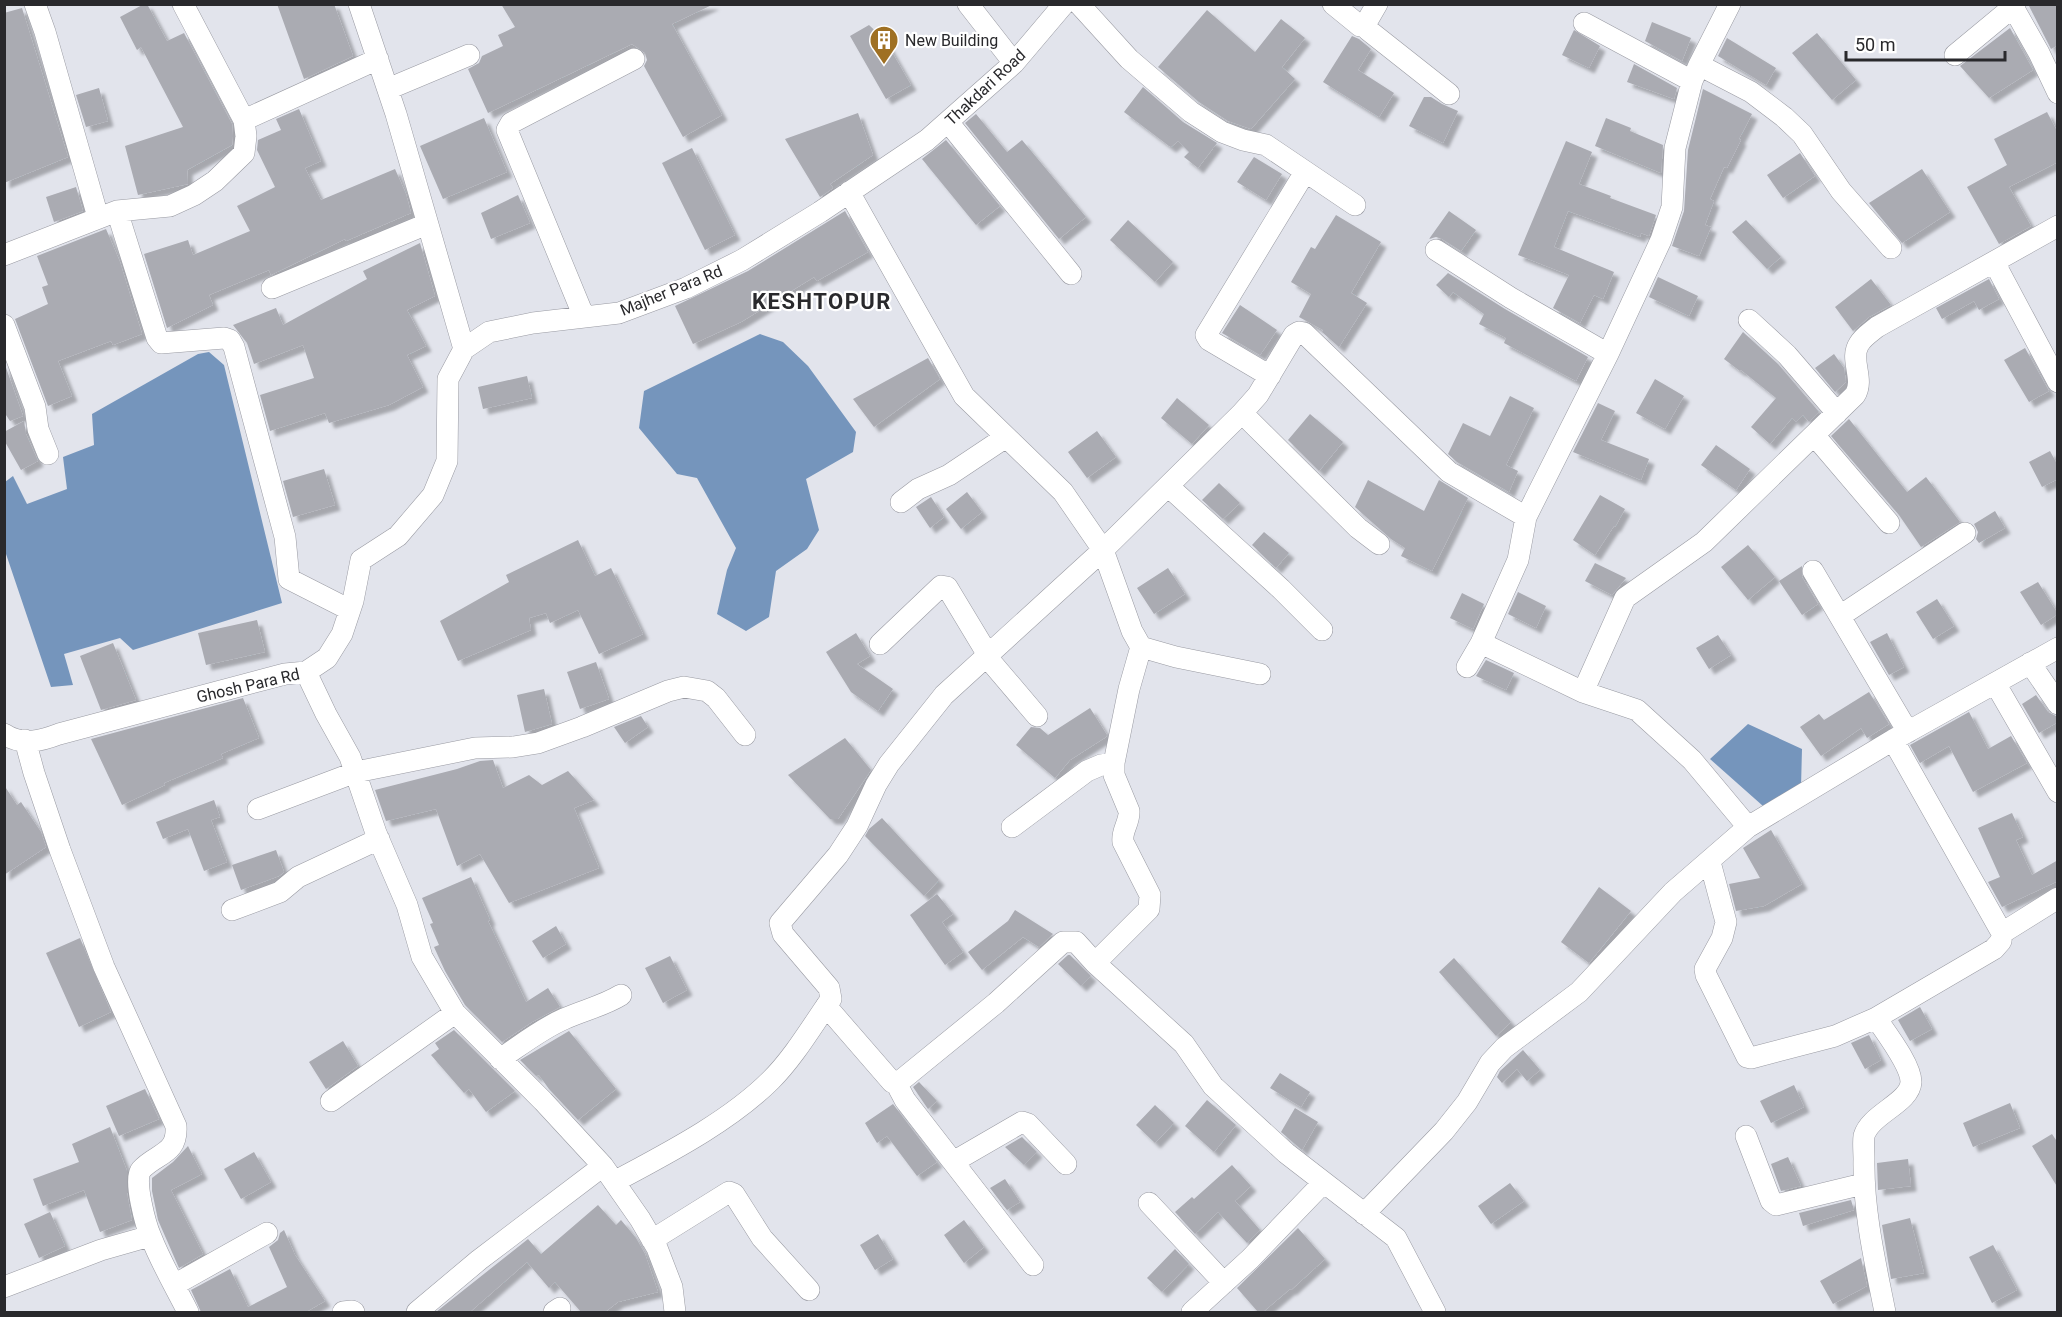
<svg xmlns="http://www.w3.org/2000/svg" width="2062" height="1317" font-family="Roboto,sans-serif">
	<defs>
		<filter id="shadow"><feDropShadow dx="5.5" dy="5.5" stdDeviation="1.5" flood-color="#0004"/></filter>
	</defs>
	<rect width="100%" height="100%" fill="#e2e4ec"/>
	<!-- water -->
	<path fill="#7595bc" d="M760,334L783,342L808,366L856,432L853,452L806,479L819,530L807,549L776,571L769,617L746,631L717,614L727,570L736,548L697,478L677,474L639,428L644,391Z
		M209,352L224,365L282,603L133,650L120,638L64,654L73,685L51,687L5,551V482L13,476L27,504L67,489L63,457L94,445L92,414L198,354Z
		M1748,724L1802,749L1801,787L1763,806L1710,759Z"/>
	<!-- building -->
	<path fill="#aaabb2" filter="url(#shadow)" d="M144,4H147L167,41L184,33L232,124L233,136L232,145L187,170L188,184L138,195L125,146L183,127L141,47L137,50L120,17Z
		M277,4H334L353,56L304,79Z
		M501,4H714L672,24L722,115L683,137L644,66L647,60L645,53L632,44L488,113L468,69L479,63L482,56L503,46L498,35L515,27Z
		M2028,4H2058V45L2051,49Z
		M22,8L68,157L4,183V13Z
		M1207,10L1255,52L1281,19L1305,38L1282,67L1295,79L1251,129L1228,121L1199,102L1158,67Z
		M1652,22L1691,38L1682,61L1645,41Z
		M869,25L885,40L911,85L886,99L850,36Z
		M2010,28L2033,70L1989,98L1960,66Z
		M1574,30L1600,46L1589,68L1562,55Z
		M1817,33L1856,80L1832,100L1792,53Z
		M1352,36L1359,39L1371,49L1358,70L1394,93L1379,117L1323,82Z
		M1727,38L1776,68L1766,85L1718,56Z
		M1634,64L1677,88L1674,99L1627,82Z
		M1143,87L1183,122L1217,143L1198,168L1184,157L1189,152L1178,141L1171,147L1169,146L1124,112Z
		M99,88L108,121L86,127L76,95Z
		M1703,89L1752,114L1739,139L1741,140L1727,168L1724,167L1710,199L1714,201L1705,225L1711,227L1699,256L1672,246L1684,211L1688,150Z
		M1424,97H1431L1442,104L1458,111L1443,143L1409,126Z
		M299,109L321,161L305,168L321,200L395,169L406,194L411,213L346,241L345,239L271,275L269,270L209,295L213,305L167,328L144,254L188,240L193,255L250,231L237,206L275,187L257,150L258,140L281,130L276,119Z
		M2047,112L2058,133V162L2009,187L2031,226L1999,244L1967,187L2007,165L1994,139Z
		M858,113L873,155L830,184L833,188L820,197L785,139Z
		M976,114L1007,152L1022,140L1086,217L1059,239L965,123Z
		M484,118L507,172L443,199L420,146Z
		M1606,118L1631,128L1630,131L1663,145L1661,173L1595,146Z
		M946,140L1000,206L976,225L922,159Z
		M1566,141L1592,152L1579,184L1611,196L1610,198L1656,215L1649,236L1641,233L1640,237L1568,211L1554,247L1614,272L1603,299L1594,295L1580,323L1553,308L1569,275L1518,255Z
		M692,148L735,235L705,250L662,163Z
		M1800,153L1815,176L1783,198L1767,175Z
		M1254,157L1282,174L1266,200L1237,182Z
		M1922,169L1950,212L1902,243L1869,203Z
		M76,187L83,211L54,222L46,197Z
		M518,195L530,223L491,239L481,213Z
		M845,211L868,252L817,281L814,277L741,322L693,344L675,306L748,271Z
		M1449,211L1476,230L1461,251L1442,239L1436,237L1429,239Z
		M1336,215L1381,242L1351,293L1367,303L1339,347L1322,332L1323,330L1299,317L1311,294L1291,282L1311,247L1315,249Z
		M1128,220L1173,262L1155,282L1110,240Z
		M1746,220L1781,257L1767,269L1732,232Z
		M106,229L120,262L142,334L113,345L111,341L58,361L72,396L48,406L15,319L48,304L42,287L48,285L37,256Z
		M420,243L435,296L407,310L426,346L407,355L423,387L389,405L329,423L325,413L270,431L260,395L314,378L303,345L254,364L247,343L233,325L276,308L283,325L367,279L363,271Z
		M1448,273L1505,309L1588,357L1576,381L1504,343L1506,338L1479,324L1484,314L1453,292L1449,297L1436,285Z
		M1658,277L1698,296L1689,316L1649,297Z
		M1871,279L1891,305L1869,317L1853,331L1835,307Z
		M1989,279L1999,299L1979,310L1974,301L1942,319L1936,308Z
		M1240,305L1277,330L1260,355L1222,333Z
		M1743,332L1778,364L1819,412L1809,422L1803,415L1796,422L1792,418L1770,444L1751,427L1776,398L1741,370L1740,371L1724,359Z
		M2025,348L2049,391L2029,402L2004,360Z
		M1834,354L1844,368L1846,382L1835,392L1815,368Z
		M928,358L940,379L874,427L853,399Z
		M4,362L23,416L10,421L4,412Z
		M527,376L532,398L483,409L478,387Z
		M1655,379L1684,396L1665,429L1636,413Z
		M1510,396L1534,408L1506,465L1518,471L1509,492L1457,462L1448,454L1463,423L1490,436Z
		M1177,398L1209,425L1192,444L1161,418Z
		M1598,403L1615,411L1601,440L1649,459L1641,480L1573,452Z
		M1310,414L1343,442L1319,471L1288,440Z
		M1849,419L1907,492L1926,477L1960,522L1921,547L1899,515L1831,436Z
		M24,421L26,434L38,461L21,470L4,440V432Z
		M1097,431L1116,457L1087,478L1068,452Z
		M1716,445L1750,469L1736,490L1701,465Z
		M2050,451L2058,466V479L2042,487L2029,462Z
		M324,469L335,505L293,517L283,481Z
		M1368,480L1424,511L1439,480L1468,498L1432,571L1401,556L1405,548L1391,539L1355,507Z
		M1219,483L1240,503L1223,519L1202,500Z
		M967,492L982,512L961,529L946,509Z
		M1600,495L1625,509L1615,527L1614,526L1595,555L1573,540Z
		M931,497L944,517L930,528L916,507Z
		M1995,511L2005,528L1979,543L1976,539L1978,532L1974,524Z
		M1264,532L1289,553L1276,568L1252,545Z
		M578,540L595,576L611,568L643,634L599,654L578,610L550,623L546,613L529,618L531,630L458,661L440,621L509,582L506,575Z
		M1748,545L1775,577L1748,600L1721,567Z
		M1595,563L1626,578L1612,595L1585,581Z
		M1802,566V577L1818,604L1802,615L1779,581Z
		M1168,568L1185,594L1154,614L1137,588Z
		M2038,582L2058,614L2041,625L2020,592Z
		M1518,592L1546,606L1536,628L1508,614Z
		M1462,593L1484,604L1473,629L1450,618Z
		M1937,599L1954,626L1933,639L1916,612Z
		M257,620L265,652L206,665L198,633Z
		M856,633L870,656L857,664L893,689L878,711L851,692L826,652Z
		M1887,633L1904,667L1889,675L1870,642Z
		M1718,635L1731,655L1709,669L1696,648Z
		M113,643L136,700L101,710L80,656Z
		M1486,660L1514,673L1506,690L1476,676Z
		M596,662L609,699L580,709L567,672Z
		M544,689L552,724L525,732L517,695Z
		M1869,692L1889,724L1867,738L1861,728L1821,756L1800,727L1819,714L1824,720Z
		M2036,695L2048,712L2058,717V722L2039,733L2022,704Z
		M243,698L259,738L221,754L223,758L164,783L165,785L122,805L91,739Z
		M1090,708L1107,735L1106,737L1070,760L1055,778L1016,745L1031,727L1040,728L1048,735Z
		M1969,712L1988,749L2011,736L2027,763L1973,792L1949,746L1920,763L1910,745Z
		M641,716L648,727L625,743L614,727Z
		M845,738L871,770L838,819H830L788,775Z
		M493,760L503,788L529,775L542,785L568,771L594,800L574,808L599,868L509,903L480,854L457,866L436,809L386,821L375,790L457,769L480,761Z
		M4,785L17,805L21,802L41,832L46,847L4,875Z
		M214,800L220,817L211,820L227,862L204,871L188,829L163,839L156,822Z
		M2012,813L2023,837L2016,840L2032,875L2058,860V881L2002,907L1988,882L2000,877L1978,828Z
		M882,818L939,880L924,896L865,836L869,829Z
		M1771,830L1802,884L1764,906L1736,911L1729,884L1760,878L1743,848Z
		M276,850L284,872L279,876L241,890L232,865Z
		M471,877L490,920L488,921L526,1002L548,988L560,1007L532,1022L502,1042L465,1005L445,971L434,947L439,945L430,924L433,923L422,898Z
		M1599,887L1631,911L1589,963L1561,942Z
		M937,894L953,914L942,922L963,952L945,965L910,915Z
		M1015,910L1053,934L1039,947L1023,937L982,970L968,952L1008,921Z
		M556,926L566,944L543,958L532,941Z
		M80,938L111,1012L79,1027L46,953Z
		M1068,955H1070L1091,976L1081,986L1058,964Z
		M670,956L687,990L663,1003L645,968Z
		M1454,958L1511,1022L1496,1036L1439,972Z
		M1920,1007L1932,1029L1910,1041L1898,1020Z
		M454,1030L515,1091L486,1112L469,1089L464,1093L431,1055L439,1049L435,1043Z
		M569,1031L616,1089L578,1120L549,1089L539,1075L536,1076L520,1060Z
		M1869,1035L1881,1060L1865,1069L1851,1043Z
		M343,1041L358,1066L326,1089L309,1062Z
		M1523,1050L1540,1070L1527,1081L1517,1069L1502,1083L1497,1077L1500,1071Z
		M1280,1073L1310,1092L1301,1107L1270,1088Z
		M919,1082L937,1101L928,1109L913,1087Z
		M1794,1085L1804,1107L1771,1123L1760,1101Z
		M145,1089L159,1119L119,1136L106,1106Z
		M1207,1100L1236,1125L1214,1152L1185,1126Z
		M2010,1103L2020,1128L1973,1147L1963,1123Z
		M893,1104L937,1162L917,1176L887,1136L877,1143L865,1123Z
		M1155,1105L1174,1123L1155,1143L1136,1125Z
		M1295,1108L1318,1122L1302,1150L1281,1132Z
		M110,1127L127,1171V1193L132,1220L100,1232L84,1190L43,1206L33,1179L79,1162L72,1144Z
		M2052,1134L2058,1143V1188L2032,1146Z
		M1022,1137L1037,1152L1024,1165L1005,1147Z
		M188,1146L202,1174L171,1190L203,1254L179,1268L158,1220L152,1191V1178L173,1162Z
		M254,1152L271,1182L241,1199L224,1169Z
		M1788,1157L1801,1186L1781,1191L1771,1164Z
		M1908,1159L1911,1186L1878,1190L1877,1163Z
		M1232,1165L1251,1186L1235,1201L1260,1230L1247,1243L1218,1212L1195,1234L1175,1212L1192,1197L1194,1199Z
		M1005,1179L1020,1202L1007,1210L990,1188Z
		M1510,1183L1524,1201L1491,1224L1478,1206Z
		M1851,1200L1854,1210L1803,1226L1799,1213Z
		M598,1205L616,1225L621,1220L636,1238L645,1254L658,1292L618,1302L605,1312H581L555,1282L549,1288L527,1262L470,1312H436L528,1239L541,1254Z
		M50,1212L65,1246L39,1258L24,1224Z
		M1910,1218L1924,1273L1891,1279L1882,1225Z
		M964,1220L984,1247L964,1263L944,1235Z
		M1298,1228L1325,1259L1291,1290L1290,1289L1263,1312H1258L1237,1288Z
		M284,1230L295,1255L325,1301L306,1312H201L191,1290L230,1269L248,1307L287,1287L269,1247L278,1240L280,1233Z
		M878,1234L893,1259L875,1270L860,1245Z
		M1993,1245L2017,1290L1992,1303L1969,1257Z
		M1175,1249L1189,1264L1162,1292L1147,1278Z
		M1861,1258L1867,1286L1833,1304L1820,1281Z"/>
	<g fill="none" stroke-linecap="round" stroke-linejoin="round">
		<!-- minor casing -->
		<g stroke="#999aa2" stroke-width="22">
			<path id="minor" d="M35,4L45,32L98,217
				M183,4L244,120L378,59
				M359,4L396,114L464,349
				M968,4L1014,63
				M1079,4L1129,59L1191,112L1222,132L1243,140L1266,145L1355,205
				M1333,4L1360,26L1366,27
				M1377,4L1366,23L1368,30L1449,94
				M2015,4L2013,7L2039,53L2058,93
				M1584,23L1692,81
				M1955,55L2013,7
				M1699,65L1751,92L1784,117L1802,134L1841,191L1891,248
				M388,89L469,55
				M948,122L1071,274
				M849,192L964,396L1063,492L1103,550L1132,631L1141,647L1176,657L1260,674
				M117,211L157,338L161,343L224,338L230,340L234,347L285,537L289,579L350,610
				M1436,250L1511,298L1608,354
				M4,255L117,211L170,206L194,195L215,181L244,153L246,136L244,120
				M1994,262L2058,382
				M272,288L427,224
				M584,317L507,130L511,123L634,59
				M1749,320L1787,355L1837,413
				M4,325L35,407L38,429L48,454
				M1270,376L1209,340L1206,335L1305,172
				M1242,413L1358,528L1379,544
				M1814,435L1889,523
				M1168,486L1281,589L1322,630
				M901,502L918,489L949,475L1006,437
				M1813,571L1908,732
				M1840,616L1965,533
				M880,644L941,586L947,587L988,655
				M986,656L1037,716
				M2030,663L2058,704
				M1467,667L1481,643L1518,560L1526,517L1608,354L1661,240L1672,207L1675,148L1692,81L1699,65L1730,4
				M306,672L326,714L350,757L376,833L407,905L422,957L455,1013L543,1101L603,1166L640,1219L657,1248L672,1287L675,1312
				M1995,683L2058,792
				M1583,692L1625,598L1704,542L1855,395C1865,379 1849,359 1859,344C1863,337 1871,332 1877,327L2058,226
				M4,734C22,746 41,741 59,734L285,674L306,672L327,658L342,634L353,601L361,560L398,536L433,495L447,461L448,379L464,349L489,332L533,323L619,313L686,288L742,260L820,212L927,140L1014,63L1064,4
				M25,740L34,773L60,850L104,967L176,1126C178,1155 156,1153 141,1170C133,1179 146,1226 151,1237C161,1263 176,1288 188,1312
				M258,809L356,772L475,748L513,747L538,743L582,727L668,691L684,687L707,691L716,698L745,735
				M1012,827L1087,771L1101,765L1114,763
				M1748,827L1893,740L2058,648
				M1710,862L1726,922L1722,938L1705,969L1706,975L1747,1057L1751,1058L1835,1036L1876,1018
				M232,910L280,892L298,877L379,839
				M2002,933L2058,898
				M1095,963L1149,909L1150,895L1123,842C1121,831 1130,822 1129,811L1114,775V763L1129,689L1141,647
				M826,1006L892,1082H899L996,1003L1063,942H1076L1095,963L1184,1044L1213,1086L1286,1153L1396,1238L1435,1312
				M500,1059C521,1045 541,1029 564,1019C584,1010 603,1006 621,995
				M896,1083L905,1100L1033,1265
				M331,1101L455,1013
				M1746,1136L1771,1201L1776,1205L1863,1184
				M953,1162L1022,1122L1028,1124L1066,1164
				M614,1182C666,1154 729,1122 771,1080C794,1057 812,1026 831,999L829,988L783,934L780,923L838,855L857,826L876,785L889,764L944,695L1103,550L1242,413L1258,395L1294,335L1299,332L1304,333L1449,472L1526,517
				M1149,1203L1224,1283
				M1364,1214L1444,1131L1467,1102L1490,1063L1504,1048L1579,992L1673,892L1748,827L1692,760L1637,710L1583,692L1481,643
				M652,1240L729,1192L734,1194L762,1238L809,1290
				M174,1285L267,1233
				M4,1287L101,1250L150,1236
				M343,1312L352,1311L354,1312
				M417,1312L479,1260L603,1166
				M554,1312L560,1308
				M1192,1312L1250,1259L1323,1183
				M1885,1312C1875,1262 1863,1210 1864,1159C1864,1152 1863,1142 1864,1136C1870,1114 1910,1103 1911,1082C1911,1065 1886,1033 1876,1018L1994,949L2001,941L2002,933L1893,740"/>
		</g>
		<!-- minor -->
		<use href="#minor" stroke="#fff" stroke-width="21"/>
	</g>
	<!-- icons -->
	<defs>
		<g id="building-pin" transform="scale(1.5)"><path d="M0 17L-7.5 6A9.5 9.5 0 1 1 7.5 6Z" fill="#9f7023" stroke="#fff"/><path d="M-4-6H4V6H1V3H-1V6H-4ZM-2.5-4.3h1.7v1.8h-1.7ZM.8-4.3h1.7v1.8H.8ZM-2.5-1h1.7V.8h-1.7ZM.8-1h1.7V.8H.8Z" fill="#fff"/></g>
	</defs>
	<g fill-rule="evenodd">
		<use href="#building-pin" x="884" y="40"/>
	</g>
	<g text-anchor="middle" stroke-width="4.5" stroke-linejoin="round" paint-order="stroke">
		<!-- poi labels -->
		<g font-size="16" fill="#29292c" stroke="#fff" text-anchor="start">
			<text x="905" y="46">New Building</text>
		</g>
		<!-- street labels -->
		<g font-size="16" fill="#29292c" stroke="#fff">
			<text transform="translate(985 87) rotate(-43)" y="6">Thakdari Road</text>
			<text transform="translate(671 290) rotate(-22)" y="6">Majher Para Rd</text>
			<text transform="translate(248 685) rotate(-13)" y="6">Ghosh Para Rd</text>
		</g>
		<!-- district labels -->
		<g font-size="22" font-weight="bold" letter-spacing="1.5" fill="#29292c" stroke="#fff">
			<text x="822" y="309">KESHTOPUR</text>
		</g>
	</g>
	<!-- border -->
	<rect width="2062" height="1317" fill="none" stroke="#29292c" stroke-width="12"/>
	<!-- scale -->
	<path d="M1846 51v9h159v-9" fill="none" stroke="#29292c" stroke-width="3"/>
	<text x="1855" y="51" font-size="18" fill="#29292c" stroke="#ffffff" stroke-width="4.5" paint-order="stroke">50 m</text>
</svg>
